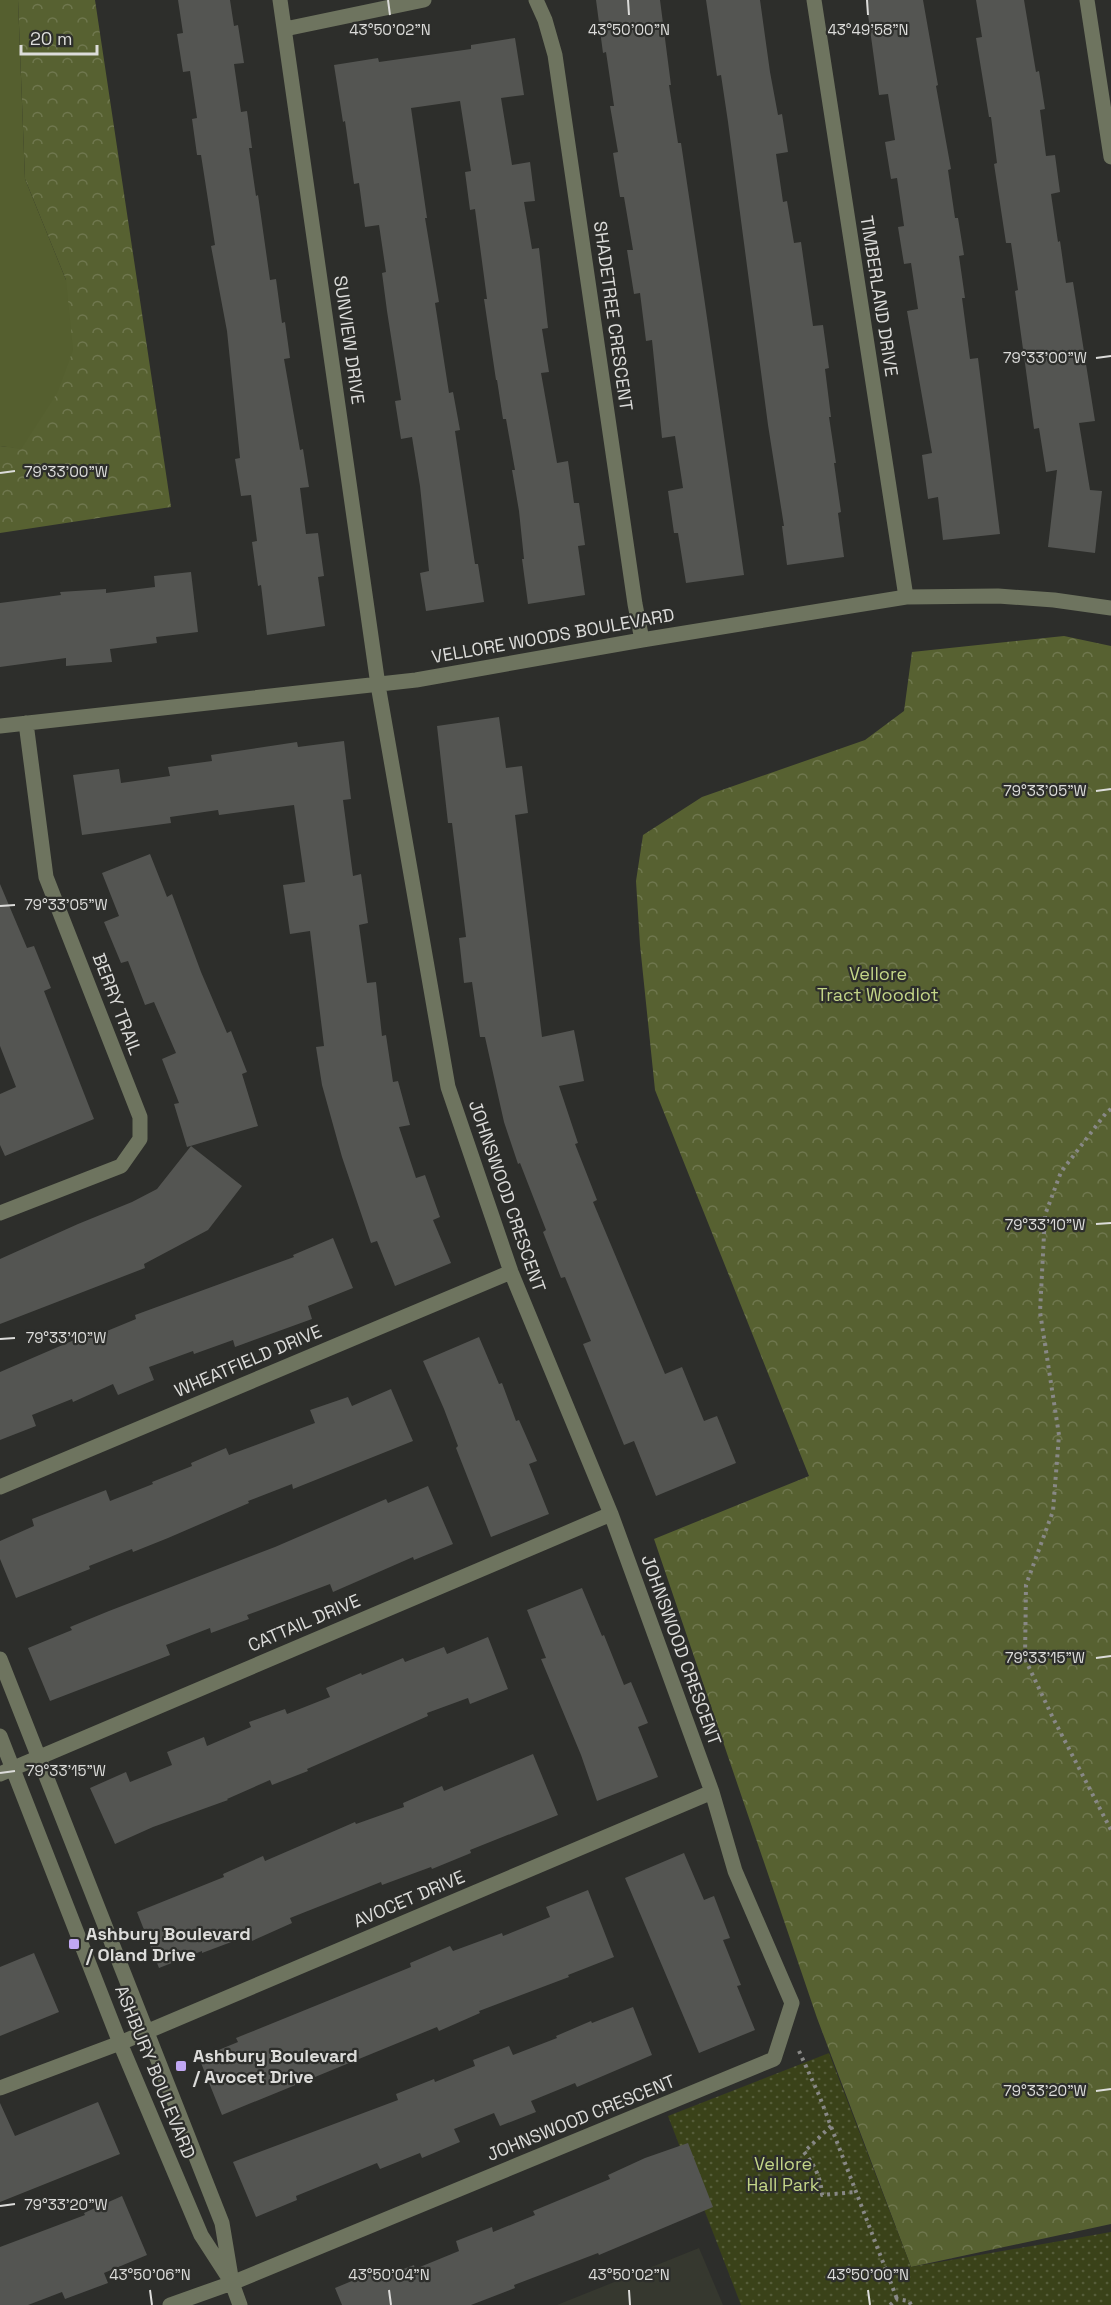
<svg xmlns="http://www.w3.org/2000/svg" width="1111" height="2305" font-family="'Space Grotesk',sans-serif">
	<defs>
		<pattern id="forest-crowns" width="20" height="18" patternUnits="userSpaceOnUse" patternTransform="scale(1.5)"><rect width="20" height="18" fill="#576131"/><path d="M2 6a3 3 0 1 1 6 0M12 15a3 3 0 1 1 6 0" fill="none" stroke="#6f774e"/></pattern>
		<pattern id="park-dots" width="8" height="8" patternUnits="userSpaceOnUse" patternTransform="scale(1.5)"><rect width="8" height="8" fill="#3a4219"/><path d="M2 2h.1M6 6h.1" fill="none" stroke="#565d3a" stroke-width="1.8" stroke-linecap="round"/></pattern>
	</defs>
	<rect width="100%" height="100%" fill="#2d2e2b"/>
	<!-- built -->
	<path fill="#36382f" d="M699,2248L723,2305H557Z"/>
	<!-- forest -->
	<path fill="url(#forest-crowns)" d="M18,0H95L171,507L0,533V446L21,448L66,280L25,179Z
		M1064,636L1111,646V2224L911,2267L817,2018L654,1539L809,1476L655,1090L640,945L636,881L643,835L702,797L865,740L904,711L912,652Z"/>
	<!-- park -->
	<path fill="url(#park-dots)" d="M829,2053L911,2267L1111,2232V2305H741L668,2116Z"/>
	<!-- water -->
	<path fill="#555f2f" d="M0,0H18L25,179L66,280L73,350L57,393L21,449L0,446Z"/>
	<!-- building -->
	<path fill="#545552" d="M178,0H230L234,26L238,25L244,63L234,64L241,112L247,111L252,148H249L256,196L258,195L270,280L276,279L282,323L285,322L290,358L284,359L300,450L303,449L309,487L300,488L306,534L318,533L324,576L318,577L325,626L267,635L261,585L258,586L252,542L257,541L251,495L241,496L235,459L240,458L227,331L211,246L215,245L201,155H197L192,119L197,118L190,71L183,72L177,34L183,33Z
		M596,0H660L671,85H669L678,143H681L704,297L744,575L686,583L678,533H674L668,491L683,488L675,436L662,438L652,340L646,341L640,293L634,294L627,250H633L624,197H620L613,153L618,152L610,106H614L606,52L603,53Z
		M706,0H760L770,72L778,115L782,114L788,152L776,154L783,202L787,201L794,243L801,242L813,326L823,325L829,368L825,369L831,417H829L836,463H834L841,512L838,513L844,557L787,565L782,526H784L768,425L728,122L721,75L717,76Z
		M866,0H923L938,85L936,86L951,169L948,170L955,218H958L964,255L959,256L965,298H962L970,359L978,358L1000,534L943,540L938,497L928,499L922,455L932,453L907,311L918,309L911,263L904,264L898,227L904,226L897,178L891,179L885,142L895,140L888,94L879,95Z
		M976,0H1024L1036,72L1039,71L1045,109L1040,110L1046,156L1055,155L1060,192L1051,194L1058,242L1060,241L1066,283L1073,282L1095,421L1079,423L1090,490L1102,491L1095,553L1048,547L1057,470L1046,472L1039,428L1034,429L1015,291L1018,290L1011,243H1006L994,164L997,163L991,117H989L976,38L982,37Z
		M515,38L524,95L501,98L512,165L530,162L535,201L524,202L532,249L539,248L548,328L542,329L549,372L541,373L557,463L568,461L574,503H579L585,545L578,546L585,595L528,604L522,559H524L519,511L512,470H515L506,419H503L497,380H496L484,299H487L475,209L470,210L465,172L471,171L460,101L411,108L427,218H425L439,302L435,303L449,393L453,392L460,430L455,431L475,564H478L484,602L426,611L420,573L429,571L420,486L412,437L401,439L395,401L401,400L387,311L382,273L386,272L379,225L365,227L359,183L354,184L345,121L343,122L334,65L378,58L379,62L471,49V45Z
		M191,572L198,632L156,637L157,643L110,649L112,662L66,666V658L0,667V603L61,595L60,592L106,589V593L155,587L154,576Z
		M499,717L506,768L522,766L528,813L515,815L542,1037L574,1030L584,1081L559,1086L578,1143L575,1144L597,1200L593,1202L665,1374L682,1367L704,1421L717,1416L736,1463L656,1496L634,1441L624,1445L583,1344L591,1341L565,1277L561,1278L543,1232L546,1230L520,1163L518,1164L504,1122L485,1037H480L472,982L464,983L459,938L466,937L452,823H448L437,726Z
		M344,741L351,799L343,800L353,876L361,874L368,923L359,925L367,983L376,982L382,1036L386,1035L393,1082L398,1081L410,1125L399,1127L416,1178L425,1175L440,1217L433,1220L451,1263L395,1286L377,1241L371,1243L342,1157L322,1085L316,1047L324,1046L310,931L290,934L283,885L305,882L294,805L219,815L218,810L170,817L171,823L82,835L73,775L119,769L121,783L170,776L168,767L212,761L211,755L297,742L298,747Z
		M150,854L167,897L172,894L201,972L227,1033L231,1031L247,1072L242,1074L258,1126L187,1147L174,1104L179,1103L162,1059L176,1053L154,1002L145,1005L128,961L121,963L104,922L119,916L102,873Z
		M0,884L27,948L34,946L51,988L44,991L94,1119L5,1156L0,1145V1094L16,1087L0,1046Z
		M191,1146L242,1186L208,1230L144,1264L145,1268L0,1324V1259L78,1224L132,1202L157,1189Z
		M333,1238L353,1288L308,1306L312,1319L235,1347L233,1340L194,1354L193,1351L149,1367L154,1380L118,1395L113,1384L73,1402L72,1399L32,1415L36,1426L0,1440V1372L88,1334L90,1338L136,1319L135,1315L294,1257L293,1255Z
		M479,1337L499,1384L502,1383L516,1421L519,1420L537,1461L529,1464L549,1514L491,1537L456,1448L458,1446L444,1409L423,1361Z
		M391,1389L413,1441L293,1489L292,1484L248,1501L249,1503L168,1538L133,1552L132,1549L89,1566L90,1569L16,1598L0,1559V1541L34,1526L32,1519L106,1490L110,1501L153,1484L152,1482L192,1466L191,1463L226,1448L229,1455L315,1423L310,1410L348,1397L352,1406Z
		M428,1486L453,1544L414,1560L413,1557L333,1592L330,1584L247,1615L249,1619L211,1633L210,1628L166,1645L170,1655L50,1701L28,1648L72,1630L70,1627L109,1611L275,1547L386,1499L388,1503Z
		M582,1588L602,1636L604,1635L624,1685L631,1682L648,1723L638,1727L658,1777L597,1801L581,1755L541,1659L546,1658L527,1610Z
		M488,1637L508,1689L470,1704L468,1698L427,1713L428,1716L307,1769L308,1771L272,1785L270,1780L227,1799L228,1800L153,1827L115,1844L90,1788L126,1772L130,1782L172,1765L167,1752L204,1737L207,1746L251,1727L249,1722L285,1709L287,1714L330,1697L326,1688L361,1673L362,1675L403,1658L405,1662L444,1647L447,1654Z
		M533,1754L558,1815L470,1850L471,1853L432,1869L431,1867L382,1885L381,1882L290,1918L292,1923L252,1941L250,1935L202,1953V1951L159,1968L137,1912L224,1877L223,1874L263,1856L265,1861L355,1822L356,1824L404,1807L403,1803L442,1786L444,1791Z
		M684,1853L704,1900L714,1896L730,1938L723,1940L741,1985L737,1986L755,2030L699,2053L625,1878Z
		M588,1890L614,1957L568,1975L569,1977L479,2011L480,2013L439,2031L437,2027L222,2115L199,2058L238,2042L236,2038L411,1967L410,1963L450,1946L453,1951L502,1933L503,1936L550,1917L546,1907Z
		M34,1953L59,2012L0,2036V1967Z
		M633,2007L652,2055L577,2087L575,2083L531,2101L536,2112L500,2126L494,2113L454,2129L460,2142L422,2158L420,2153L380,2169L377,2163L296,2196L297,2200L256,2217L233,2162L398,2100L396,2094L434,2079L435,2082L475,2066L473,2060L509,2046L513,2055L557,2038L556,2036L591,2021L592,2023Z
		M98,2102L120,2154L0,2202V2103L15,2136Z
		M688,2143L713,2207L599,2255L598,2253L514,2285L515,2288L471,2305H342L335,2288L371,2273L374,2280L414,2265L415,2269L459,2251L456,2241L492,2227L493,2232L535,2215L533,2211L610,2179L608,2175L645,2158Z
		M122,2196L147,2255L104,2273L108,2283L65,2299L62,2292L28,2305H0V2247L85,2215L84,2213Z"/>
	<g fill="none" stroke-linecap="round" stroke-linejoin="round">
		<!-- path -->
		<path stroke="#888886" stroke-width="4" stroke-dasharray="3 4.5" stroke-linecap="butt" d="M1111,1109L1106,1113L1061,1172L1045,1215L1040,1312L1059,1435L1053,1511L1026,1585L1025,1659L1053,1718L1111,1830
			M799,2051L819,2095L897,2299
			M831,2126L804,2152C814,2165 821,2177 822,2195L856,2192
			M890,2305L897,2299L909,2301L911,2305"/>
		<!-- minor -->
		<path stroke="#6e745f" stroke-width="15" d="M536,0L545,20L555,55L635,604L642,640
			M814,0L906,597
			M1087,0L1111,157
			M285,29L424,0
			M0,726L416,680L642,640L906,597L998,596L1054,600L1111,608
			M0,1213L121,1166L140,1139V1117L46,877L26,723
			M0,1487L511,1272
			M0,1659L222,2223L232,2283
			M0,1736L120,2043L201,2235L232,2283L240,2305
			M0,1774L611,1514
			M0,2088L120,2043L712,1792
			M170,2305L232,2283L774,2059L792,2003L735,1871L712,1792L611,1514L511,1272L448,1087L378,685L280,0"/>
	</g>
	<!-- ticks -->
	<path fill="none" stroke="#dcdcda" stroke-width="2" d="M388,0L390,15M628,0L629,15M867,0L868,15M1096,358L1111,356M0,473L15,471M1096,791L1111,789M0,906L15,905M1096,1224L1111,1223M0,1339L15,1338M1096,1658L1111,1656M0,1773L15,1771M1096,2091L1111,2089M0,2206L15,2204M150,2290L152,2305M389,2290L391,2305M629,2290L630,2305M868,2290L870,2305"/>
	<!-- markers -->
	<g fill="#c1a8f3" stroke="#2d2e2b" stroke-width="2">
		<rect x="68" y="1938" width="12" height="12" rx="3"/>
		<rect x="175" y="2060" width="12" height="12" rx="3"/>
	</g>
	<g text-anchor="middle" stroke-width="4.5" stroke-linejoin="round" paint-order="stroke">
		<!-- street labels -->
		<g font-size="18" fill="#dcdcda" stroke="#2d2e2b">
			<text transform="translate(879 296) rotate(81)" y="6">TIMBERLAND DRIVE</text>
			<text transform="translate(613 316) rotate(82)" y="6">SHADETREE CRESCENT</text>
			<text transform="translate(349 340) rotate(82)" y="6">SUNVIEW DRIVE</text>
			<text transform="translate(553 636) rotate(-10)" y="6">VELLORE WOODS BOULEVARD</text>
			<text transform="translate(117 1004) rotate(69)" y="6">BERRY TRAIL</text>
			<text transform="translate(507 1196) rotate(71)" y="6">JOHNSWOOD CRESCENT</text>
			<text transform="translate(248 1361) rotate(-23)" y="6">WHEATFIELD DRIVE</text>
			<text transform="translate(304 1623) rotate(-23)" y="6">CATTAIL DRIVE</text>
			<text transform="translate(681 1650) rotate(70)" y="6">JOHNSWOOD CRESCENT</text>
			<text transform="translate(409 1899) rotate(-23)" y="6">AVOCET DRIVE</text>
			<text transform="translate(155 2072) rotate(68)" y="6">ASHBURY BOULEVARD</text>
			<text transform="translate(581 2118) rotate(-22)" y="6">JOHNSWOOD CRESCENT</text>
		</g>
		<!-- park labels -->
		<g font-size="18" fill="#c3d588" stroke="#2d2e2b">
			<text x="878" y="980">Vellore<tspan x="878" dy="21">Tract Woodlot</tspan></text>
			<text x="783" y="2170">Vellore<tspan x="783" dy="21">Hall Park</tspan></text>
		</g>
		<!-- poi labels -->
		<g font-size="18" font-weight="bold" fill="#dcdcda" stroke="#2d2e2b" text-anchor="start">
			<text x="86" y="1940">Ashbury Boulevard<tspan x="86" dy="21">/ Oland Drive</tspan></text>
			<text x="193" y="2062">Ashbury Boulevard<tspan x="193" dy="21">/ Avocet Drive</tspan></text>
		</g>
	</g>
	<g font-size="15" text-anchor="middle" fill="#dcdcda" stroke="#2d2e2b" stroke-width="4.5" stroke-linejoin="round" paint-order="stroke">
		<text x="390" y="35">43°50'02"N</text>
		<text x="629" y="35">43°50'00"N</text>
		<text x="868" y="35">43°49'58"N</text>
		<text x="1045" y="363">79°33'00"W</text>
		<text x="66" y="477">79°33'00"W</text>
		<text x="1045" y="796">79°33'05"W</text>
		<text x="66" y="910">79°33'05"W</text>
		<text x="1045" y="1230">79°33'10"W</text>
		<text x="66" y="1343">79°33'10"W</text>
		<text x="1045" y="1663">79°33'15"W</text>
		<text x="66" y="1776">79°33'15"W</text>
		<text x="1045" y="2096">79°33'20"W</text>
		<text x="66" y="2210">79°33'20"W</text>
		<text x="150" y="2280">43°50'06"N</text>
		<text x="389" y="2280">43°50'04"N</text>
		<text x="629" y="2280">43°50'02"N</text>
		<text x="868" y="2280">43°50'00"N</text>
	</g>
	<!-- scale -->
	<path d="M21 45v9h76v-9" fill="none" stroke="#dcdcda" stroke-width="3"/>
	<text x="30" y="45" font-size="18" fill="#dcdcda" stroke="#2d2e2b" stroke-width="4.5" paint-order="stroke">20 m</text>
</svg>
